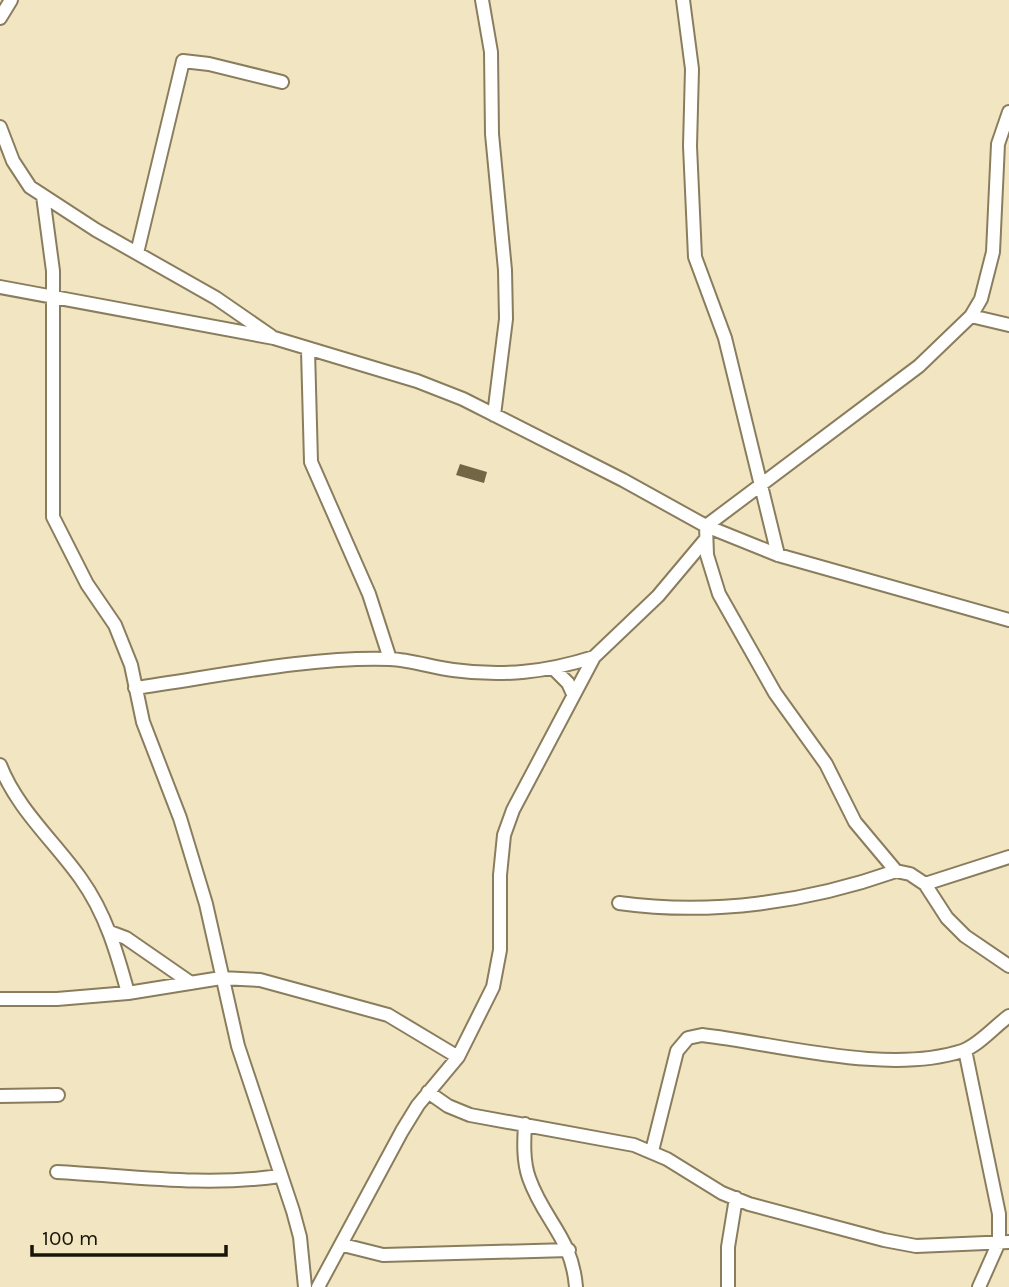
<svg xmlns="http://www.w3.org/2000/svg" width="1009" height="1287" font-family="Karla,sans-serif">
	<rect width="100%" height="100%" fill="#f2e6c2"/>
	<!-- building -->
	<path fill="#726647" d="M460,464L487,472L484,483L456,475Z"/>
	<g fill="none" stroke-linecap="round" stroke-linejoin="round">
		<!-- minor casing -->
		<g stroke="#897d5d" stroke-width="16">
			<path id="minor" d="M482,0L491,52L492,134L505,270L506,319L494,415
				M683,0L692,69L690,146L695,257L725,338L778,555
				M0,18L11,0
				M1009,112L998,144L993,252L981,299L971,316L919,366L706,526L707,555L719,594L775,693L826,764L855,822L896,871L910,874L925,884L947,918L965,936L1009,966
				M0,127L13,161L30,187L96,230L216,298L271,336
				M43,196L53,271V517L87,584L115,625L131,665L143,722L180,818L206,904L238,1046L293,1211L300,1237L305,1287
				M137,253L183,61L209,64L282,82
				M0,287L274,338L417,381L463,399L623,480L706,526L778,555L1009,620
				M971,316L1009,325
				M308,350L311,462L369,594L390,659
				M554,669L568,683L573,694
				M135,688C214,677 311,656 390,659C410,660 432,667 453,670C503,677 547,672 594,657
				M0,765C17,809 55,842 81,879C106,914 117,953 128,993
				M925,884L1009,857
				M619,903C712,916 808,902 896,871
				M110,932L126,938L191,983
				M0,999H57L128,993L221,978L260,980L388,1015L458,1057
				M965,1050L999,1214V1242L979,1287
				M428,1092L448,1106L470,1115L634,1145L667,1159L722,1193L749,1204L884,1240L916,1246L1009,1242
				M0,1096L58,1095
				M525,1124C524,1142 523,1161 529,1178C544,1221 572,1237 576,1287
				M652,1151L677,1051L688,1038L702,1035C779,1044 888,1075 962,1051C978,1046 995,1026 1009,1016
				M57,1172C132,1176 205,1187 280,1176
				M343,1245L383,1255L569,1250
				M318,1287L402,1131L418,1105L458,1057L493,987L500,950V875L504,835L513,810L594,657L658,596L705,540
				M728,1287V1247L736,1198"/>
		</g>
		<!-- minor -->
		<use href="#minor" stroke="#fff" stroke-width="12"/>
	</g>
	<!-- scale -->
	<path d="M32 1245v10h194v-10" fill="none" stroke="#181407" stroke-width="3.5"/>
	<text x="42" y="1245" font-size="21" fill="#181407" stroke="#f2e6c2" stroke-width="5" paint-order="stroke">100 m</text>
</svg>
